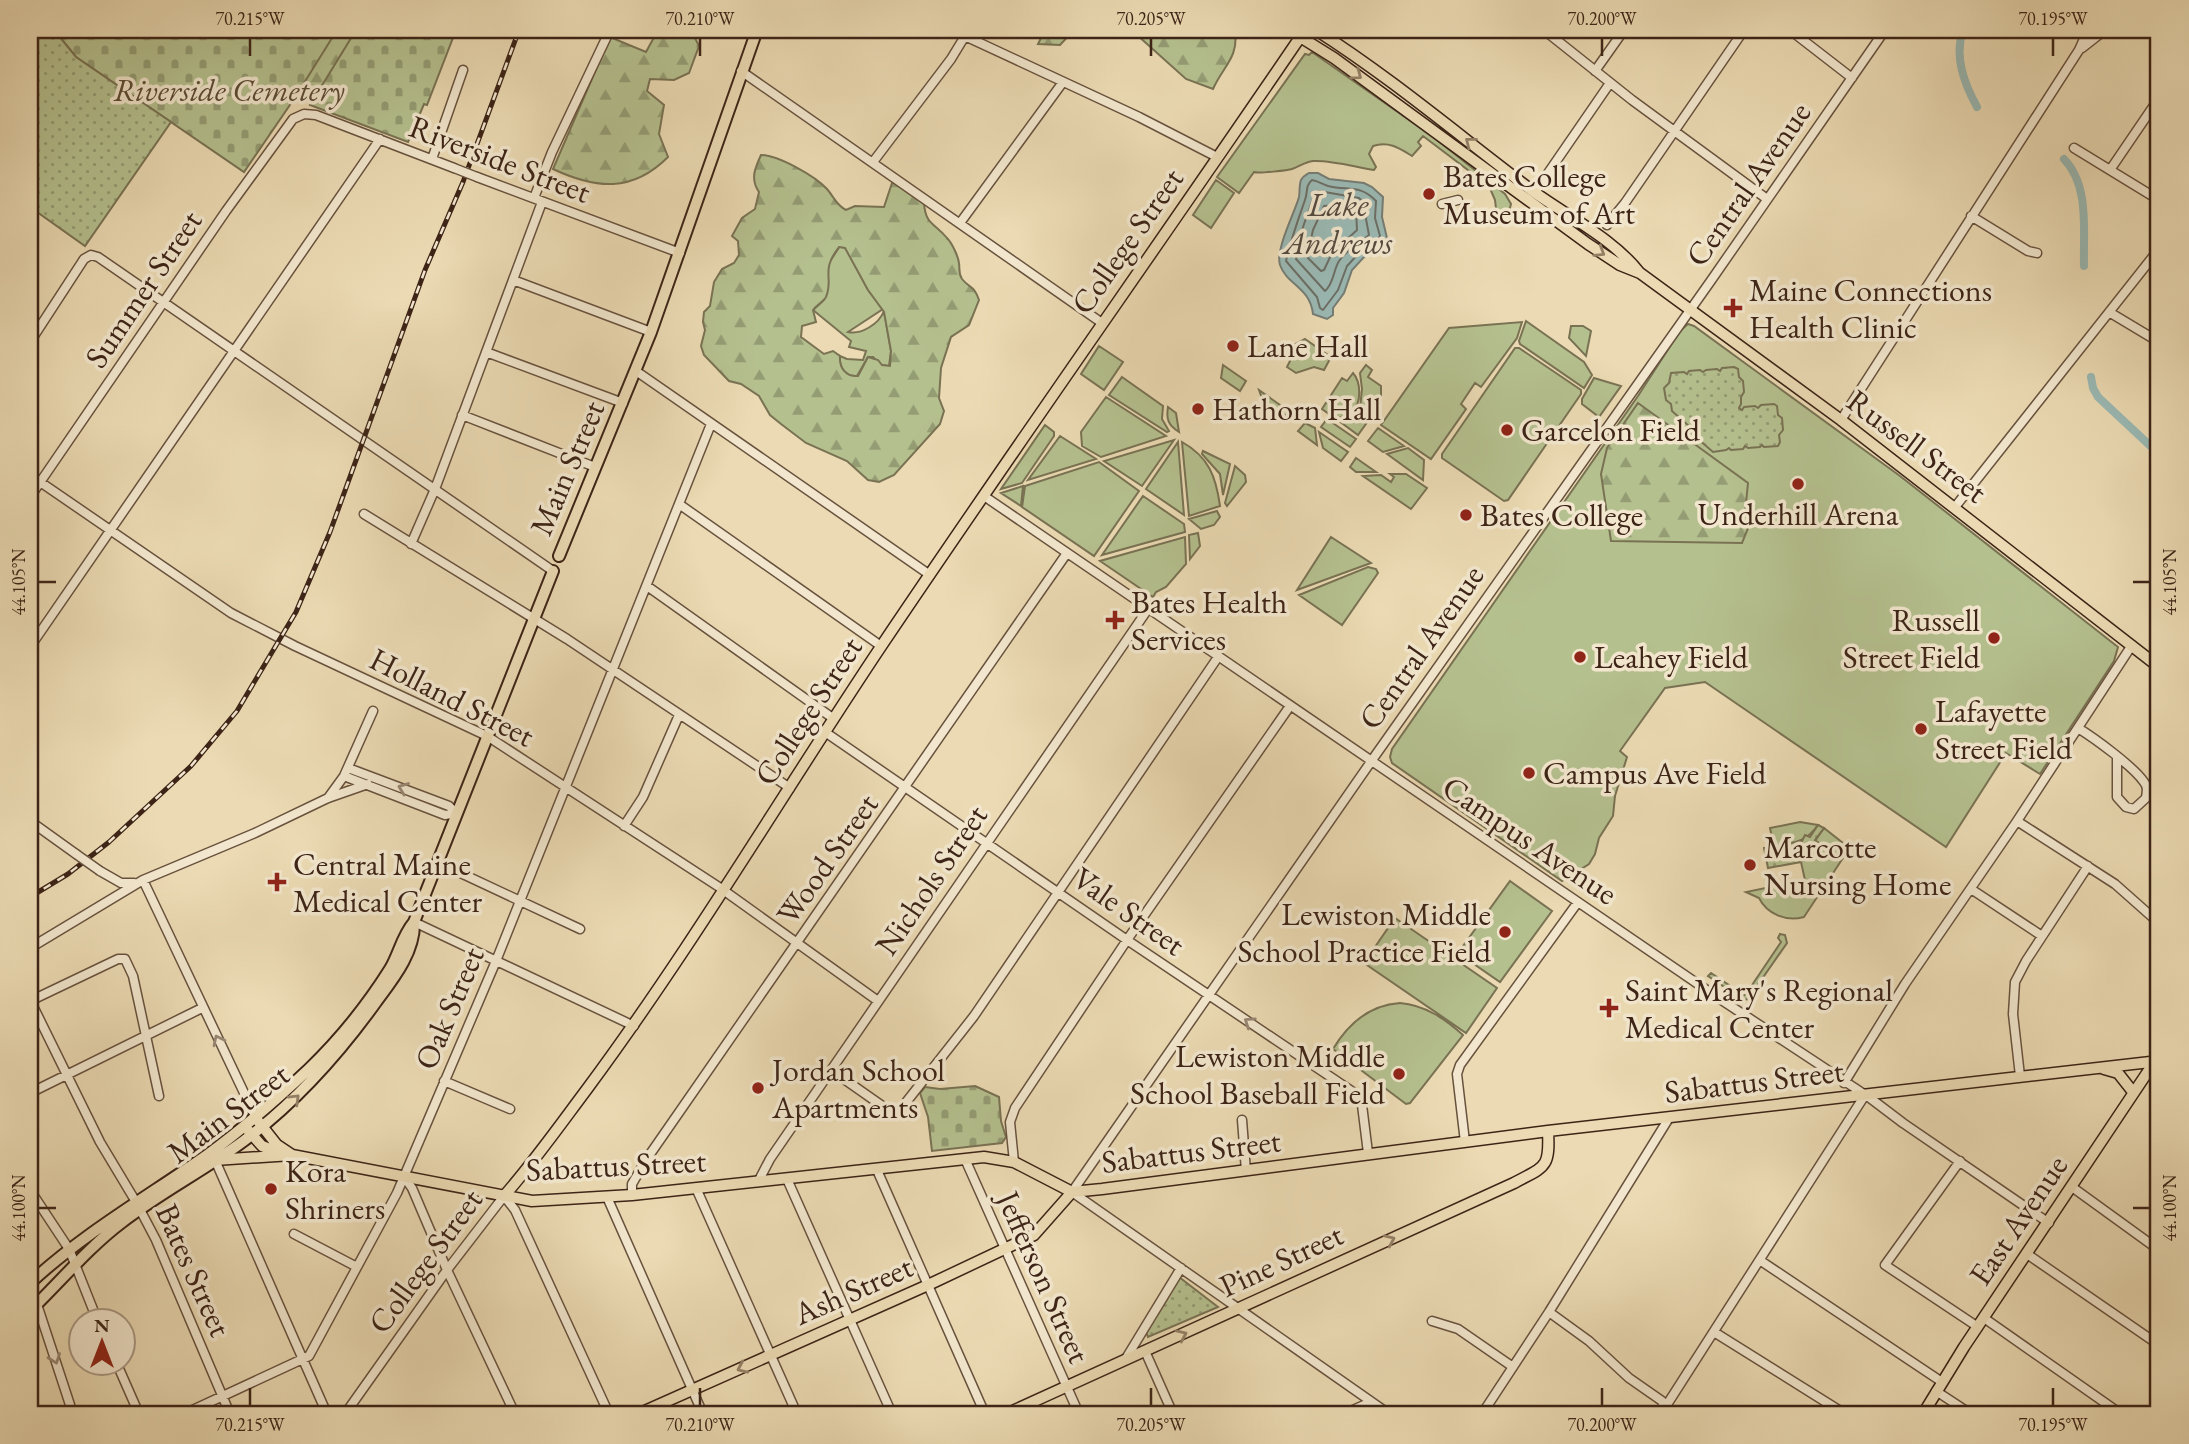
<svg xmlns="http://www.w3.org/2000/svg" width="2189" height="1444" font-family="'EB Garamond',serif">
	<defs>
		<pattern id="forest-firs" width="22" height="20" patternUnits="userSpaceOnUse" patternTransform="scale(1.75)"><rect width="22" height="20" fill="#b5c08f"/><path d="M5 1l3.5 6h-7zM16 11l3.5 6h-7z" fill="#949c74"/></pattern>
		<pattern id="cemetery-stones" width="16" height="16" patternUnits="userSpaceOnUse" patternTransform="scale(1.75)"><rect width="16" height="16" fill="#b5c08f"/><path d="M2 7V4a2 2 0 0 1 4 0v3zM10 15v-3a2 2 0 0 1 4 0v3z" fill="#949c74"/></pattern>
		<pattern id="park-dots" width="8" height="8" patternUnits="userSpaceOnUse" patternTransform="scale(1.75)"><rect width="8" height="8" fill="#b5c08f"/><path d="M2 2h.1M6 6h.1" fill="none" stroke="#949c74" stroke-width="1.8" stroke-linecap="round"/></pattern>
	</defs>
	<rect width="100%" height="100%" fill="#ebdab3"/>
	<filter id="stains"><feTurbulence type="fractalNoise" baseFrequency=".00286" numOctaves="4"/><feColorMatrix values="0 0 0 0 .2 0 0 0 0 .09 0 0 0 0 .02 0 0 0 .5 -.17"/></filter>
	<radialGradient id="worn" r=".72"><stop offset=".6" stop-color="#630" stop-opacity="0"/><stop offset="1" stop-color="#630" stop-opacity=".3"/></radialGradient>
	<!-- green -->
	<path fill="#b5c08f" stroke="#797253" stroke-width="2" d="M1312,52L1432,136L1505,194L1511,204L1508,216L1502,221L1497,217L1495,200L1489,186L1423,136L1418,142L1421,146L1412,156C1399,148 1389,141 1373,146L1369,154L1376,167L1374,170C1355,167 1332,160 1313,161C1305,162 1300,166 1292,169C1289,170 1258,174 1254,172L1239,193L1217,177L1305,54L1309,55Z
		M1216,180L1234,193L1211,228L1193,215Z
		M840,246L846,248L868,290L883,309L848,332C861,335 879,324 884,311L891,351L889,366L881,365L873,357H868L857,376C846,377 839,368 840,356L847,359L863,360L866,351L849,347L851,341L813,310L824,300L827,293V266Z
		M1526,321L1584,362L1592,375L1584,388L1520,344L1519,341Z
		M1522,322L1517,338L1481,387L1475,383L1461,404L1466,409L1431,459L1381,425L1449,328Z
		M1688,324L1694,326L1900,476L2118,647L2114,661L2040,774L2006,753L1946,847L1705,682L1665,688L1620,751L1627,757L1615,796L1613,816L1599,838L1595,854L1589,864L1562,881L1392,763L1390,757L1392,749L1638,396L1680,331Z
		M1571,326H1583L1591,331L1586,356L1569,338Z
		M1305,339L1331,357L1324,370L1314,367L1296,373L1287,367L1290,361L1288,348Z
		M1099,346L1123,362L1104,390L1081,374Z
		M1515,348H1519L1581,390V394L1508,500L1504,501L1442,458V454Z
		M1223,365L1246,381L1240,391L1221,378Z
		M1366,365L1372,370L1368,377L1381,386V400L1360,408L1362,389L1360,373Z
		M1353,373C1361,382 1362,403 1352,412C1348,415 1341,417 1336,419L1322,409L1342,378L1347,381Z
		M1122,377L1163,406L1162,419L1169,431L1167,432L1109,395Z
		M1594,378L1621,386L1599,417L1582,404V399Z
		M1259,390L1294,415C1270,417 1266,412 1259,390Z
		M1106,397L1166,436L1101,457L1082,446L1081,432Z
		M1168,407L1176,413L1179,432C1168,425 1166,419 1168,407Z
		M1356,414L1368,421L1358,435L1339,421Z
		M1327,419L1356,439L1350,447L1321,427Z
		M1305,423L1315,428L1317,445L1298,431Z
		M1045,425L1054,432V436L1022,483L1001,489Z
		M1378,428L1404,446L1383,452L1368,441Z
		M1319,432L1348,452L1341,461L1323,448Z
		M1060,436L1096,459L1028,480Z
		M1174,440L1142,486L1104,461Z
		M1178,442L1184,515L1146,489Z
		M1182,442C1209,457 1216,477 1220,506L1189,516Z
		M1408,448L1424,460L1423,480L1387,454Z
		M1203,451L1230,464L1223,495L1220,474L1202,454Z
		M1356,458L1376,472H1356L1350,467Z
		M1099,462L1139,491L1094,556L1022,507L1025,486Z
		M1235,466L1245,475L1246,482L1227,506L1225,503Z
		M1390,474H1406L1427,488L1411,509L1363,476L1381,475L1391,482L1394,477Z
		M1023,486L1021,506L1001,493Z
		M1143,496L1184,524L1185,532L1102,555Z
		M1217,511L1220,517L1214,525L1201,529L1189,519Z
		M1198,533L1200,546L1190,559L1189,535Z
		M1185,537L1186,564L1166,587L1156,592L1153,597L1100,561Z
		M1331,537L1371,563L1297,590Z
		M1368,567L1376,569L1378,573L1342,625L1299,595Z
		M1800,822L1818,825C1805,843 1795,842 1774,847L1770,828Z
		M1824,828L1843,843V858L1804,917C1786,922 1767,914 1759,898L1746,892L1805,880L1801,862L1821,844L1815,841Z
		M1510,881L1552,911L1500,982L1458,953Z
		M1395,918L1497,988L1466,1033L1364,963Z
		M1780,934L1785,935L1787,943L1748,999L1744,1000L1708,976L1711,973L1744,995L1746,994L1781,942L1778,938Z
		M1400,1003C1425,1005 1445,1019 1463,1035L1410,1103L1406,1104L1333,1049C1348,1024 1369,1005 1400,1003Z"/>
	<!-- forest -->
	<path fill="url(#forest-firs)" stroke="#797253" stroke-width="2" fill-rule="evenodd" d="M316,30H375L315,101H293L279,83Z
		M658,30H691L699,46L689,73L674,80L650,79L647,91L664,105L659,134L668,157C632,193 596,189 553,169L610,37L646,52Z
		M1045,30H1183L1192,37L1202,30H1235C1239,58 1223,66 1213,89L1186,79L1137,35L1072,32L1060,45L1038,44Z
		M761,155C778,155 815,176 827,189C834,197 836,205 846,210L855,206L884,207L893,180L924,202C925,225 935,223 947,238C952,243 958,256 959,263C960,269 958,273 962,279C970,289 974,285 979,300L969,325L951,337L941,368L939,398L944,411L940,424L894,475L879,482L868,480L847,461L806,443L781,424L770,415L759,396L741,384L729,381L704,355L701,346L705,330L703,322L704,312L710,306L714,282L722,269L734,263L739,255L738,241L732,236L742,218L755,209L759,192C750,179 755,168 761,155ZM839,247L845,248L868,290L884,312L891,351L890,366L882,365L878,360L868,357L858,376C846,377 839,368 840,356L833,351L824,354L801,337L802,326L816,322L813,310C817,305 823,302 826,297C834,278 820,271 839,247Z
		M1638,403L1748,483L1745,513L1751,521L1742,543L1611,541L1601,474L1607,448Z"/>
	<!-- cemetery -->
	<path fill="url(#cemetery-stones)" stroke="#797253" stroke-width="2" d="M54,30H337L294,99L244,172L76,57Z
		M356,30H456L427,105L424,104L408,142L310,105Z
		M975,1086L999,1097L1001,1121L1006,1137L1002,1143L932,1151L928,1117L920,1093L925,1087L940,1089Z"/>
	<!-- park -->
	<path fill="url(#park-dots)" stroke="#797253" stroke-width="2" d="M30,30H54L76,57L171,122L85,246L30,207Z
		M1734,367L1738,369L1739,377L1743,381L1744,392L1741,397V404L1739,408L1742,410L1744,407L1755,406L1758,408L1761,405L1774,404L1777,406L1778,415L1782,418L1783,430L1779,435L1780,442L1778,446L1764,447L1762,445L1760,447L1748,448L1745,446L1743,449L1731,450L1729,448L1726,450L1713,452L1690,432V427L1672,411L1671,404L1666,400L1664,388L1669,383L1671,373L1684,372L1687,374L1689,371L1700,370L1703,372L1706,370L1717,369L1720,371L1722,368Z
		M1818,825L1824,828L1815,840L1821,845L1813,854L1809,853L1801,862L1768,868L1764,848L1802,841L1805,835L1810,837Z
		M1179,1277L1218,1307L1148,1337L1146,1332Z"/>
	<!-- water -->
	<path fill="#9ab9b4" stroke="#757d75" stroke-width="2" d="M1309,173H1318L1329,179L1364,183L1372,187L1383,197L1382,217L1387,238L1381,248L1364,257L1352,270L1344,293L1333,308V315L1327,319L1313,314C1310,287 1287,285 1280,265C1275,250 1295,212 1299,197C1300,191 1299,185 1301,180C1303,176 1306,175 1309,173Z"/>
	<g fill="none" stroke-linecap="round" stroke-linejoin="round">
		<!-- shore -->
		<path stroke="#6c6e66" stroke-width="2" d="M1312,180C1318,181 1322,184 1328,186C1348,191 1360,184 1376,201L1375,218L1380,236L1375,243L1360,252L1347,266L1338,290L1323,310L1320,308L1317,297L1286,261C1291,239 1298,220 1305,200C1308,192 1305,186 1312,180Z
			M1319,191L1359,198L1368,207L1366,219L1369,235C1359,244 1347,249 1339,261C1333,271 1334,283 1325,291L1296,259L1303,227L1315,193Z
			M1338,205L1356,209L1357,230L1332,253L1324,270L1321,271L1307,257L1313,230L1324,206Z"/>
		<!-- canal -->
		<path stroke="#9ab9b4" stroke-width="8" d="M1963,30C1954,57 1964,83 1977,107
			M2064,159C2090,186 2083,231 2084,266
			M2091,377L2093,388L2098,397L2159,454"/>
		<!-- minor casing -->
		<g stroke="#68523e" stroke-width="11">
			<path id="minor" d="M952,30L1139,117L1217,157
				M1544,30L1632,100L1767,199
				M1790,30L1852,78
				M2082,48L2105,30
				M741,71L1102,323
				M1595,71L1624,30
				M2074,148L2159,200
				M432,159L463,70
				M873,162L951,59L965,36
				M2110,170L2159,98
				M477,177L680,253
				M1535,192L1610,83
				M534,198L552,152L610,30
				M1442,204L1458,200
				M1971,216L2028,251L2037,253
				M960,223L1063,82
				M1607,225L1625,203L1744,30
				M513,280L651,332
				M2109,312L2159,342
				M30,342L84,259L91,255L98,257L553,571
				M486,352L623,403
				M636,371L930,575
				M462,415L595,467
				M1841,420L2079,50L2088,30
				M30,475L231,613L295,646L487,736L719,887L878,1001
				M984,496L1717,997L1870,1098L1903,1123L2049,1223
				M30,497L226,211L293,119L304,114L316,115L454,168
				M679,504L881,646
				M1955,507L2159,249
				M364,514L567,639L790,788
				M411,544L435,489L542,202
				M647,586L834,719
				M30,647L380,139
				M2078,728C2094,738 2133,766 2144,782C2148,787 2147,791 2146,798L2134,809L2126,807L2117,797V758
				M825,732L1127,940L1356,1094L1362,1105L1368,1153
				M348,768L449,806L456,813
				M344,776L445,815L456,813
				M328,798L344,776L373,711
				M30,821L76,854
				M2017,821L2115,884L2159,923
				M624,826L643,797L679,715
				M437,862L580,929
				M100,871L121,883H134
				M143,880L255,1116
				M1971,889L2042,936
				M414,922L634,1026
				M30,948L143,880L255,833L328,798L368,784
				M30,1000L100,1142L136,1202L156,1240L230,1414
				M30,1001L118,959H125L133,976L159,1096
				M831,1070L891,1112L900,1110L974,1016L1218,657
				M2020,1076L2013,1014L2015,982L2026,961L2088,866
				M444,1081L510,1109
				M1844,1083L1905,984L2017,821L2132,645
				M30,1093L202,1008
				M1242,1120L1246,1171
				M1465,1142L1457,1074L1460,1065L1578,902
				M965,1159L1079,1414
				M215,1160L327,1414
				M1960,1161L1885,1265L1978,1327
				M1014,1162L1010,1122L1015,1108L1127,940L1290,706
				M877,1170L985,1414
				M404,1177L412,1188L447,1270L515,1414
				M787,1179L892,1414
				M758,1182L770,1159L1148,609
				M2072,1187L2159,1250
				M696,1188L797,1414
				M30,1190L69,1249L98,1322
				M632,1195V1184L646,1160L1067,553
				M607,1197L703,1414
				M294,1234L357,1267
				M2027,1254L2159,1345
				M1761,1261L1942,1382
				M30,1283L73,1414
				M1549,1312L1589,1341L1629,1378L1662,1401L1664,1409L1672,1414
				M1984,1318L2121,1414
				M1432,1321L1458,1329L1513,1367
				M1714,1332L1845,1414
				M1145,1351L1173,1414
				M1125,1360L1181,1268
				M117,1364L139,1414
				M1936,1391L1971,1414
				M184,1414L309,1356L397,1193L496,961L711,424
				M345,1414L447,1270L504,1196L515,1210L609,1414
				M1344,1414L1371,1402
				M1389,1414L1072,1192L1377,753L1710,282L1885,30
				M1482,1414L1549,1312L1669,1118
				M1661,1414L1865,1095"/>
		</g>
		<!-- major casing -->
		<g stroke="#3d2417" stroke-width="13">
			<path id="major" d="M1289,30L1334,58L1588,244L1620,265L1640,273L1841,420L2159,667
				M1316,30C1393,79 1462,138 1534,192C1570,218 1612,238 1639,272
				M2104,1069L2118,1073L2133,1092
				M258,1121L277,1145L292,1155L532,1201L632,1195L984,1157L1014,1162L1072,1192L1102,1189L1548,1131L2159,1061
				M247,1129L262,1146L282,1154
				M215,1160L292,1155
				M504,1196C534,1162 560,1125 587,1089C693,946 783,793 882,645C1021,438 1165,236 1305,30
				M638,1414L928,1285L1034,1235L1072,1192
				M1006,1414L1514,1183C1545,1166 1550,1169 1548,1131
				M1923,1414L1964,1347L2157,1058"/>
		</g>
		<!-- highway casing -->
		<g stroke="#3d2417" stroke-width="14">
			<path id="highway" d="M559,556L651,332L757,30
				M30,1283C84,1233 147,1197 207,1155C243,1129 277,1099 309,1069C339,1040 368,1004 390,969C399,954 402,936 414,922L553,571
				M30,1311C60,1282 88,1248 121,1223C161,1192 205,1170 245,1140C297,1101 338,1055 376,1002C393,979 415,952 414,922"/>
		</g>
		<!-- minor -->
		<use href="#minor" stroke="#f2e7ce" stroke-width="8"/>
		<!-- major -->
		<use href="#major" stroke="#ebdab3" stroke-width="10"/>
		<!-- highway -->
		<use href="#highway" stroke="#ebdab3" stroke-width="10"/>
		<!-- rail casing -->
		<g stroke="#3d2417" stroke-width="5">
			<path id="rail" d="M30,897L68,874L109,842L191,766L237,711L296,612L330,532L425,270L463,182L519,30"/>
		</g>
		<!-- rail -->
		<use href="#rail" stroke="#f2e7ce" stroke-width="2.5" stroke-dasharray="8" stroke-linecap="butt"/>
		<!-- minor-bridge casing -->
		<g stroke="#68523e" stroke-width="11" stroke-linecap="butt">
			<path id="minor-bridge" d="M454,168L477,177
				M76,854L100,871"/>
		</g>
		<!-- minor-bridge -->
		<use href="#minor-bridge" stroke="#f2e7ce" stroke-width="8"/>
	</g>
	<!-- one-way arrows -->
	<defs><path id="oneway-chevron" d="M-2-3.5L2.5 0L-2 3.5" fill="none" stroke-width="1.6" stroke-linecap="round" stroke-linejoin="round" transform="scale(1.75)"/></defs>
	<g stroke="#947f65">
		<use href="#oneway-chevron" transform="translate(1357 75) rotate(37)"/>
		<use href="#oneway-chevron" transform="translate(1470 142) rotate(-142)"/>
		<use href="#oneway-chevron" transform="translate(1600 252) rotate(32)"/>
		<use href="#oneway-chevron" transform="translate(295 1099) rotate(-44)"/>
		<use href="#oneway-chevron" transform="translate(1390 1240) rotate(-24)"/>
		<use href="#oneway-chevron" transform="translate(1182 1335) rotate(-24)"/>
		<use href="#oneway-chevron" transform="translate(742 1368) rotate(156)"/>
	</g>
	<g stroke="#988672">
		<use href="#oneway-chevron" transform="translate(403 788) rotate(-159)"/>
		<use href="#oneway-chevron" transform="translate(1249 1022) rotate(-146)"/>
		<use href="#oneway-chevron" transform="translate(218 1040) rotate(-116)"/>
		<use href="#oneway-chevron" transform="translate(55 1359) rotate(70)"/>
	</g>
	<!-- ticks -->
	<path fill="none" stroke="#3d2417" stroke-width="2.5" d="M250,38V56M700,38V56M1151,38V56M1602,38V56M2053,38V56M38,582H56M2133,582H2150M38,1208H56M2133,1208H2150M250,1388V1406M700,1388V1406M1151,1388V1406M1602,1388V1406M2053,1388V1406"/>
	<!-- markers -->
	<g fill="#8f2418" stroke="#f2e7ce" stroke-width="2.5">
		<circle cx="1429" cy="194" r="7"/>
		<path d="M1729.5 297.5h7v7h7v7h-7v7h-7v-7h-7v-7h7z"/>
		<circle cx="1233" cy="346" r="7"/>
		<circle cx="1198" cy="409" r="7"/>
		<circle cx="1507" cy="430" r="7"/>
		<circle cx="1798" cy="484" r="7"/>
		<circle cx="1466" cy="515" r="7"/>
		<path d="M1111.5 609.5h7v7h7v7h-7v7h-7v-7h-7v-7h7z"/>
		<circle cx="1994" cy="638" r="7"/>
		<circle cx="1580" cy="657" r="7"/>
		<circle cx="1921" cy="729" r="7"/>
		<circle cx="1529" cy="773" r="7"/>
		<circle cx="1750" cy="865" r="7"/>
		<path d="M273.5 871.5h7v7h7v7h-7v7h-7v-7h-7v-7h7z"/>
		<circle cx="1505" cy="932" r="7"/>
		<path d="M1605.5 997.5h7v7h7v7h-7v7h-7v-7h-7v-7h7z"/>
		<circle cx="1399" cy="1074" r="7"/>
		<circle cx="758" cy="1088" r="7"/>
		<circle cx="271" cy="1189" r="7"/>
	</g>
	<g text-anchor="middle" stroke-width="7" stroke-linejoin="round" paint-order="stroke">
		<!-- park labels -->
		<g font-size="32" font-style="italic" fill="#5b4b35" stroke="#f2e7ce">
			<text x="229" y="101">Riverside Cemetery</text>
		</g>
		<!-- street labels -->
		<g font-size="32" fill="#3d2417" stroke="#f2e7ce">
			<text transform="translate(500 159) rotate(21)" y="11">Riverside Street</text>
			<text transform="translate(1748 184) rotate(-55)" y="11">Central Avenue</text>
			<text transform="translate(1127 241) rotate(-55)" y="11">College Street</text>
			<text transform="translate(143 289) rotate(-56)" y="11">Summer Street</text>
			<text transform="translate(1917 446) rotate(37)" y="11">Russell Street</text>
			<text transform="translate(567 468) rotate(-67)" y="11">Main Street</text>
			<text transform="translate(1421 647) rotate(-55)" y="11">Central Avenue</text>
			<text transform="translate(452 697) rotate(27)" y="11">Holland Street</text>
			<text transform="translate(808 711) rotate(-57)" y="11">College Street</text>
			<text transform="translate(1530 840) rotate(34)" y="11">Campus Avenue</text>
			<text transform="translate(827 859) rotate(-55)" y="11">Wood Street</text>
			<text transform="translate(931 880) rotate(-56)" y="11">Nichols Street</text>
			<text transform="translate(1129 911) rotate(35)" y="11">Vale Street</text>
			<text transform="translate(449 1008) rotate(-67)" y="11">Oak Street</text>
			<text transform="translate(1754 1081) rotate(-7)" y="11">Sabattus Street</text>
			<text transform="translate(228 1113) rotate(-37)" y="11">Main Street</text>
			<text transform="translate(1191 1151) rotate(-7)" y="11">Sabattus Street</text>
			<text transform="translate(616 1165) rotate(-3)" y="11">Sabattus Street</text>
			<text transform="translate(2018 1220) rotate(-56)" y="11">East Avenue</text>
			<text transform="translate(1281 1260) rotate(-25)" y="11">Pine Street</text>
			<text transform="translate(425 1261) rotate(-54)" y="11">College Street</text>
			<text transform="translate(194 1270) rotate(66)" y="11">Bates Street</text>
			<text transform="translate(1044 1277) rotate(66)" y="11">Jefferson Street</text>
			<text transform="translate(853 1290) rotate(-24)" y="11">Ash Street</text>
		</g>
		<!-- poi labels -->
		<g font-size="32" fill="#3d2417" stroke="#f2e7ce" text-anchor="start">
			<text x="1443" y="187">Bates College<tspan x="1443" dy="37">Museum of Art</tspan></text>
			<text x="1749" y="301">Maine Connections<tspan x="1749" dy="37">Health Clinic</tspan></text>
			<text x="1247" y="357">Lane Hall</text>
			<text x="1212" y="420">Hathorn Hall</text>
			<text x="1521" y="441">Garcelon Field</text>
			<text x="1798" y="525" text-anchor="middle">Underhill Arena</text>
			<text x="1480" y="526">Bates College</text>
			<text x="1131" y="613">Bates Health<tspan x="1131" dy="37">Services</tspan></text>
			<text x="1980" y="631" text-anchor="end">Russell<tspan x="1980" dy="37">Street Field</tspan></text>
			<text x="1594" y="668">Leahey Field</text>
			<text x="1935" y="722">Lafayette<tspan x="1935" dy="37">Street Field</tspan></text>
			<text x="1543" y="784">Campus Ave Field</text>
			<text x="1764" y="858">Marcotte<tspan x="1764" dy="37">Nursing Home</tspan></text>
			<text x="293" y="875">Central Maine<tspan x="293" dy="37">Medical Center</tspan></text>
			<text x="1491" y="925" text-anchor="end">Lewiston Middle<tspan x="1491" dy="37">School Practice Field</tspan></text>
			<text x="1625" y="1001">Saint Mary's Regional<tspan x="1625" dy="37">Medical Center</tspan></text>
			<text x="1385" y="1067" text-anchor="end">Lewiston Middle<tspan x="1385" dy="37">School Baseball Field</tspan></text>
			<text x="772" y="1081">Jordan School<tspan x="772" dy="37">Apartments</tspan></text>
			<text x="285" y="1182">Kora<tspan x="285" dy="37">Shriners</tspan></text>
		</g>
		<!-- water labels -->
		<g font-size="33" font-style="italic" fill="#54493e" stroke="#f2e7ce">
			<text x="1338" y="216">Lake<tspan x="1338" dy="38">Andrews</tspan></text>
		</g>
	</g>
	<!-- margin -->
	<rect width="2189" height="1444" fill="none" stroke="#ebdab3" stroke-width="77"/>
	<!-- north arrow -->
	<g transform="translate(102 1342)"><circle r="33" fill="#f2e7ce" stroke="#aa9985" stroke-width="2"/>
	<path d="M0-5L12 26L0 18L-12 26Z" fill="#8f2418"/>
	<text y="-10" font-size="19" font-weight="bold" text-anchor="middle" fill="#3d2417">N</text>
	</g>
	<rect x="38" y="38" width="2112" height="1368" fill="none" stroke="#3d2417" stroke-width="2.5"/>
	<g font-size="18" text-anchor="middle" fill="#3d2417">
		<text x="250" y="25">70.215°W</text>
		<text x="700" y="25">70.210°W</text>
		<text x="1151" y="25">70.205°W</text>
		<text x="1602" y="25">70.200°W</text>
		<text x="2053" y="25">70.195°W</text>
		<text transform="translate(19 582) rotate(-90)" y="6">44.105°N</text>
		<text transform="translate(2170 582) rotate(-90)" y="6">44.105°N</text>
		<text transform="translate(19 1208) rotate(-90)" y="6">44.100°N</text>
		<text transform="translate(2170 1208) rotate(-90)" y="6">44.100°N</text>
		<text x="250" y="1431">70.215°W</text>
		<text x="700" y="1431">70.210°W</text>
		<text x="1151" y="1431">70.205°W</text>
		<text x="1602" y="1431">70.200°W</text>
		<text x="2053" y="1431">70.195°W</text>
	</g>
	<rect width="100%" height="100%" filter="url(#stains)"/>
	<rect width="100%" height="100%" fill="url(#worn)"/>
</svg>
